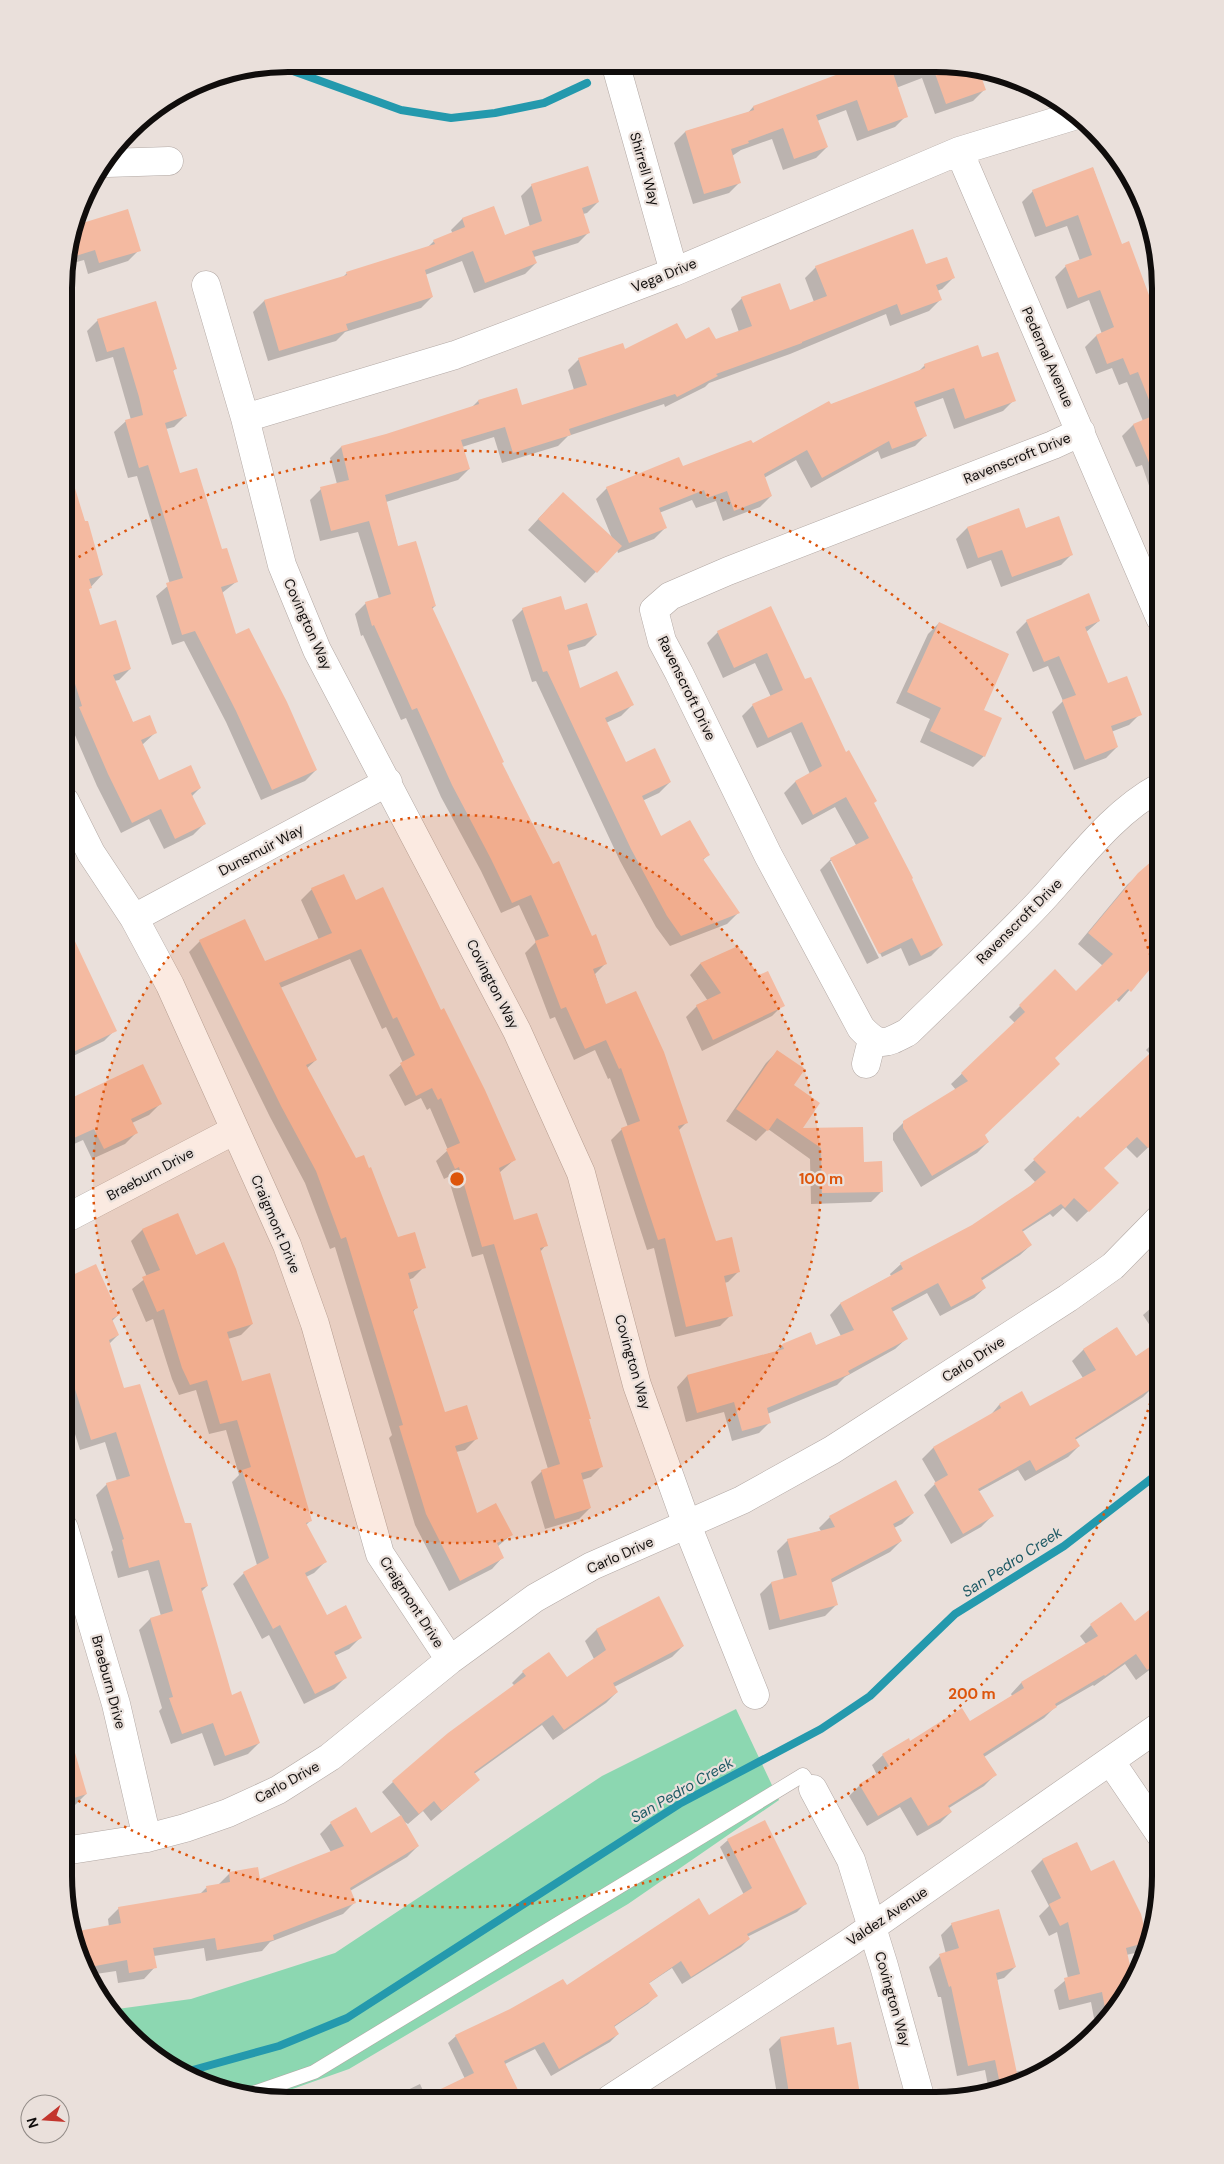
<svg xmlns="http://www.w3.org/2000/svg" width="1224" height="2164" font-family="'DM Sans',sans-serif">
	<rect width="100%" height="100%" fill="#eae0db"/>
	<!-- green -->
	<path fill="#8cd7b1" d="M736,1709L779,1800L628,1904L349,2069L267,2098H259L189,2077L140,2045L110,2010L191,1999L335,1953L602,1776Z"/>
	<!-- shadow -->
	<path fill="#0003" d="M863,67L977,68L984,90L973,101L935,114L922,78L896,88L906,116L895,127L857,141L846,110L817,121L827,147L816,158L783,170L772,139L741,150L732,156L740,182L729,193L693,204L674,143L685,132L747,114L753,107Z
		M1010,78L1021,82L1012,85Z
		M1093,168L1121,246L1128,243L1160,327V518L1142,465L1136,467L1122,436L1133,425L1143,421L1127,382L1119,385L1112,368L1096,374L1085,347L1096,336L1102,334L1089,300L1067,309L1055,277L1066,266L1080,261L1067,226L1035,237L1022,202L1033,191Z
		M532,185L598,202L587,213L583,214L589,232L578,243L534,257L536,263L525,274L474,293L462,261L425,275L432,297L421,308L345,332L336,341L268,361L253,312L264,301L342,278L347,273L428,247L434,241L453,234L451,230L462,219L493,207L504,236L530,227L521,196Z
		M75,227L139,250L128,261L88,274L84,260L66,265V259Z
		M926,266L953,278L942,289L937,291L940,300L929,311L890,326L886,314L790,354L709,383L705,387L665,407L664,404L568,436L558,446L502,463L494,437L462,447L469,469L458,480L386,502L398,548L435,606L432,609L501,764L552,866L606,963L595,974L605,1006L687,1122L678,1131L715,1242L739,1271L728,1282L724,1283L731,1315L720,1326L675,1337L654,1248L647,1250L611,1140L622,1129L628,1127L610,1078L608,1079L595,1050L574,1060L555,1017L550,1019L525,953L536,942L519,905L501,913L481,871L441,797L406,718L401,720L363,635L361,636L355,614L366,603L379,599L358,532L320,541L310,500L321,489L337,484L330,458L341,447L386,435L471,408L478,401L521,406L574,390L568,370L579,359L685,341H715L739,332L731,309L742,298L789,312L814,302L805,278L816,267Z
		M98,320L175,369L172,372L185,416L174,427L166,429L179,475L236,582L222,593L235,636L316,770L305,781L261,800L226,722L184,641L172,645L156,596L170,584L137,476L128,478L114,432L126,421L131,420L128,409L113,357L96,362L87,331Z
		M981,359L1014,400L1003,411L954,429L943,398L915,408L926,435L915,446L881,459L878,451L811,488L796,460L764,478L771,496L760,507L723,521L716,501L696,508L692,500L659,513L665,528L654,539L618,553L617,550L585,583L528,530L552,504L612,538L596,499L607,488L682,467L752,445L830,405L918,372L925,365Z
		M65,461L102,575L88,590L99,626L130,669L119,680L114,681L133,723L156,732L142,745L158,782L200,788L191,797L204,824L193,835L164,849L149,819L121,833L97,786L68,719L71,717L65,698Z
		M967,528L1025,529L1072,554L1061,565L1001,587L991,560L967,569L956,539Z
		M771,608L805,681L873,803L942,945L931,956L909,966L901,948L882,957L833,861H830L879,958L867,964L820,870L831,859L856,845L835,807L802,825L784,793L795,782L810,774L791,732L757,748L742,716L753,705L771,697L755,663L723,678L707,643L718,632Z
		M523,609L564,611L596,635L585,646L568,651L579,690L632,705L621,716L606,723L625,764L670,782L659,793L642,801L661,837L708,855L702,861L738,913L727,924L670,946L656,927L620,861L536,681L532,682L512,620Z
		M1027,621H1099L1085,633L1108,685L1140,714L1129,725L1111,732L1117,747L1106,758L1074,770L1052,712L1063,701L1048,666L1033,672L1016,632Z
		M939,623L982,710L984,756L973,767L920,742L930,719L896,703L928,634Z
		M1154,861L1160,868V930L1154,935L1160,940V955L1119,1002L1116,999L1053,1059L984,1135L988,1142L977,1153L921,1187L893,1140V1133L904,1122L956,1090L951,1084L1015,1023L1009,1017L1055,971L1076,993L1103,966L1078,944L1127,885Z
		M312,889L355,901L441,1011L514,1160L499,1173L513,1221L546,1245L540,1252L602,1466L591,1477L582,1480L590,1508L579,1519L545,1529L531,1482L542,1471L548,1469L483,1254L472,1257L448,1177L444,1179L436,1161L448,1150L430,1108L427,1110L421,1098L405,1106L389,1075L403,1063L386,1027L382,1029L350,959L280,988L316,1060L306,1069L397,1239L424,1267L413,1278L408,1280L416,1308L413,1312L444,1414L476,1439L465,1450L456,1452L476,1514L511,1535L497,1547L502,1558L492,1569L449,1591L415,1525L389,1438L392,1435L335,1247L330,1249L305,1183L270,1117L189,952L200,941L264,963L319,940L301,900Z
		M65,926H66L115,1030L104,1041L65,1060Z
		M738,947L758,977L783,1005L772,1016L702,1051L686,1017L697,1006L708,1001L690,975L700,964Z
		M1160,1036V1088L1149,1098L1160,1136L1137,1158L1126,1147L1103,1168L1117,1183L1077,1222L1063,1208L1053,1217L1050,1214L1022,1232L1031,1245L1020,1255L981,1281L985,1288L974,1298L940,1316L927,1293L892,1312L906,1339L895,1349L845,1377L837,1385L767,1414L769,1423L759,1433L732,1441L724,1412L686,1422L677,1387L687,1376L775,1352L783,1345L815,1347L841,1336L830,1315L840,1304L891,1276L890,1274L901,1264L973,1226L1036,1183L1024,1170L1078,1118L1080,1120L1151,1055L1146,1050Z
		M777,1052L801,1130L862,1163L882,1191L871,1202L811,1204L810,1159L768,1129L756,1141L726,1121L766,1063Z
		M142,1066L160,1104L149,1115L132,1123L136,1133L125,1144L92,1159L83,1140L65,1148V1102Z
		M177,1215L196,1256L252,1324L241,1335L228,1339L241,1382L311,1520L306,1525L325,1562L314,1573L306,1577L326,1616L360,1638L349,1649L334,1656L345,1678L334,1689L304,1704L269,1635L262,1639L233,1584L244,1573L257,1565L232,1482L239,1475L226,1430L209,1434L196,1390L179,1395L172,1379L153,1319L146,1322L132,1289L147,1277L131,1241L142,1230Z
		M64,1280L118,1315L111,1322L118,1335L109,1344L124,1390L184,1524L207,1586L201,1592L231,1696L259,1743L248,1754L214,1766L202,1733L171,1744L159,1711L162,1708L139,1630L150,1619L161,1616L148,1570L118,1578L111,1552L113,1550L96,1495L107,1484L117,1481L105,1442L80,1450L64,1399Z
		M1160,1300V1341L1143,1315Z
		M1116,1328L1154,1386L1143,1397L1075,1440L1079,1446L1068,1457L1025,1481L1018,1470L978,1492L992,1516L981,1527L951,1544L924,1495L936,1483L922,1459L933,1448L989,1417L999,1405L1022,1393L1030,1408L1083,1378L1072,1361L1083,1350Z
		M913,1513L902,1524L894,1528L901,1541L890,1552L831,1583L836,1605L825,1616L769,1630L760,1594L771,1583L784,1580L777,1551L788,1540L821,1531L819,1528L830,1517Z
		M1160,1584V1601L1153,1590Z
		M658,1598L683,1646L672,1657L614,1687L617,1692L606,1703L553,1740L542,1725L474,1774L467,1790L431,1821L423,1811L408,1824L403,1821L418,1846L407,1857L350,1891L354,1903L343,1914L270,1942L262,1951L206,1961L204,1948L154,1956L155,1967L144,1979L118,1983L116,1971L89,1975L76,1948L68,1903L71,1902L76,1932L109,1927L108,1919L119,1908L199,1895L206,1888L218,1885L229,1874L259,1881L331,1852L320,1834L331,1823L370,1835L401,1816L382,1792L393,1782L515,1686L512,1683L523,1672L566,1679L594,1659L585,1641L596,1630Z
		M1160,1604V1662L1136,1680L1125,1664L1094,1686L1093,1685L1055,1707L1044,1718L984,1757L995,1775L984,1786L949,1808L951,1812L940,1823L917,1836L900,1807L867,1826L849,1796L860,1785L877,1775L872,1765L883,1755L910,1742L970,1723L1012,1696L1011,1694L1021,1683L1086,1644L1080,1636L1091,1625L1134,1622Z
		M64,1719L86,1794L75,1805L64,1808Z
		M728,1840L805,1904L797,1912L747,1937L749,1939L741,1947L682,1984L672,1968L648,1984L656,1996L648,2004L614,2027L618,2034L610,2042L551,2076L535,2049L505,2064L518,2092L510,2099H389L420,2084L426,2097L465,2079L448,2043L456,2036L566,1987L709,1916L744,1895L720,1847Z
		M1076,1843L1090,1873L1146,1942L1135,1953L1126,1955L1132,1980L1114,2013L1096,2029L1091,2002L1059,2010L1054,1990L1068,1978L1057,1932L1049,1936L1039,1916L1049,1906L1031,1871L1042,1860Z
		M952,1924L1015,1967L1004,1978L997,1980L1015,2072L1034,2068L1035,2075L1008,2088L989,2091L985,2070L957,2076L941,1997H938L929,1967L940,1956L946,1954L941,1935Z
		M780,2038L836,2046L850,2044L860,2100H778L769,2049Z
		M742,2089L744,2100H695V2099Z
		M378,2095L379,2099H369Z"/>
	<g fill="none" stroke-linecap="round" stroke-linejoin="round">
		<!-- stream -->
		<path stroke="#2499ad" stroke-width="8" d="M279,66L401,110L451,118L495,113L544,103L587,83
			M182,2073L279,2046L347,2018L681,1803L821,1729L870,1696L955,1614L1064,1546L1160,1472"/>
	</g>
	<!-- building -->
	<path fill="#f4baa1" d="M857,67H891L908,117L868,131L857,100L816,115L828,147L794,159L783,128L748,141L749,143L731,149L741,183L704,194L685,131L754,110L753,106Z
		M933,68H978L986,90L946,104Z
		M588,166L599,202L582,208L590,233L532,251L537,263L485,283L473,251L425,270L433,297L346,324L348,330L279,351L264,300L347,275L346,272L435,244L433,240L465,227L462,218L494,206L505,235L542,221L531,184Z
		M1093,167L1122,244L1129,241L1160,325V489L1133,424L1155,415L1138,372L1130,375L1123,358L1107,364L1096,335L1114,327L1100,290L1078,298L1065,265L1092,255L1078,215L1046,227L1032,190Z
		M128,209L141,251L99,263L95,250L66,259L76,225Z
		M913,229L926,264L947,257L955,278L936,285L942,300L901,315L897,304L802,342V343L716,374L718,376L677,397L675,394L569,429L571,435L513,453L505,427L461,440L470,469L385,495L398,546L416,541L436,606L432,607L504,762L502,763L553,864L559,861L592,936L596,934L607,964L593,969L606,1004L636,991L664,1052L688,1123L678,1126L716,1241L732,1237L740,1272L724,1276L733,1316L686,1327L665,1238L658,1240L621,1128L640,1121L621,1068L619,1069L606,1040L585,1049L566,1007L561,1009L535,941L549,936L531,895L512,903L491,859L452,785L417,708L412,710L374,625L372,626L365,602L391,594L369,521L331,531L320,487L349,480L341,446L386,434L479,404L478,400L517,388L522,405L587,385L578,358L623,343L625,349L677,323L686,339L709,327L716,339L752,326L741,297L780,283L790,310L827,296L815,266Z
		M156,301L177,369L173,370L187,416L165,423L180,473L197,468L222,549L227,548L238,582L221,587L236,634L249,628L287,702L317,770L272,790L236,711L195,631L182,635L166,583L183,578L148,465L139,468L125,420L143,415L139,397L124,347L107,352L97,319Z
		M978,345L982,357L998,352L1016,401L965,419L954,388L914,402L927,436L892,449L889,441L822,478L807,450L764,474L772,496L734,511L727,491L707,498L704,490L659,508L667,528L629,543L606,487L679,457L683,466L751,440L753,443L829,401L831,404L925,368L924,364Z
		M65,472H70L85,521H88L103,575L89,579L92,588L89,589L100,625L116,620L131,669L113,675L133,722L150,715L157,733L141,740L159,780L191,765L201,788L191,793L206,824L175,839L161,809L132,823L108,774L79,707L82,706L65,652Z
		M563,492L622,546L597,573L538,519Z
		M1019,508L1026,528L1059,516L1073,555L1012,577L1002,550L978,558L967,527Z
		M1089,593L1100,621L1085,627L1108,683L1127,676L1142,715L1111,726L1118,747L1085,760L1062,700L1076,695L1059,656L1044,662L1026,620Z
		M561,596L565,610L587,603L597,635L567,645L580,688L617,671L634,705L605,718L626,762L655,748L671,782L642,796L661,836L690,820L710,855L703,859L740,913L681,936L667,916L631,849L547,671L543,672L522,608Z
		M771,606L805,679L811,677L846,752L849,750L877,801L874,803L913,878L912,879L943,945L921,956L912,938L879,954L830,858L869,838L846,797L813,815L795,781L822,766L802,722L768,738L752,704L783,690L767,653L734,668L717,631Z
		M939,622L1009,654L984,710L1002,718L985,757L930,731L941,708L907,692Z
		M1160,854V957L1131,992L1128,989L1055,1058L1060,1064L985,1135L989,1142L932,1176L903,1128V1121L968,1081L961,1073L1025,1012L1019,1005L1055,969L1076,991L1113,954L1088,933L1138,873Z
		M344,874L356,900L383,887L441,1010L444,1008L485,1090L516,1160L499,1168L514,1220L537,1213L548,1246L540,1248L591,1419H589L603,1467L581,1473L591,1508L555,1519L541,1470L560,1464L494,1244L482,1247L459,1167L455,1169L446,1149L460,1143L441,1098L438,1100L432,1088L416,1096L400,1063L415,1055L397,1017L393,1019L361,949L279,983L317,1060L306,1065L356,1158L364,1155L369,1168L371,1167L398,1237L415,1232L426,1268L408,1273L418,1308L413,1310L445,1412L467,1405L478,1439L455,1446L477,1513L496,1503L513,1535L497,1543L504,1558L460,1581L426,1514L399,1426L403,1425L346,1237L341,1239L316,1171L281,1106L199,940L245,919L265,961L332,933L311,888Z
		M65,920L117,1031L65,1056Z
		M738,946L759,975L768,971L785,1006L713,1040L696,1005L721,993L700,963Z
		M1160,1044V1089L1150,1098L1160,1108V1137L1148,1148L1137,1137L1104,1168L1119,1183L1089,1212L1074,1198L1065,1208L1061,1204L1022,1230L1032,1245L981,1278L986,1288L951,1307L938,1283L891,1308L908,1339L848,1371L850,1374L767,1408L771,1423L742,1431L734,1402L697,1413L687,1375L784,1349L782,1344L811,1332L816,1345L854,1330L840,1303L903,1269L900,1263L972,1225L1030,1186L1046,1172L1033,1159L1078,1116L1080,1118Z
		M777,1050L805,1069L794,1085L820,1103L803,1128L863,1127L864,1162L882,1161L883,1192L822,1193L821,1148L777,1118L768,1131L736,1109Z
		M143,1064L162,1104L131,1119L138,1133L104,1149L94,1129L65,1142V1101Z
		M178,1213L196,1255L224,1242L236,1269L253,1324L227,1332L242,1381L270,1373L312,1521L306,1523L327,1562L305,1573L327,1615L346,1605L362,1638L334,1652L347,1678L315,1694L280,1625L273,1629L243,1572L269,1558L242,1470L251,1467L237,1420L220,1424L207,1380L190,1385L182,1368L164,1309L157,1312L142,1277L160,1270L142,1229Z
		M96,1264L119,1315L112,1319L119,1335L109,1340L124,1388L140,1384L185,1523H191L208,1586L201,1588L232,1695L241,1691L260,1743L225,1756L213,1723L182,1734L169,1698L173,1697L150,1618L173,1611L159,1560L129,1568L122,1540L124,1539L106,1483L130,1476L116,1432L91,1440L64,1354V1323L72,1319L64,1302V1279Z
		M1117,1327L1136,1356L1160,1340V1383L1075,1438L1080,1446L1036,1471L1030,1460L978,1489L994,1516L963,1534L934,1483L948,1475L933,1447L1001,1408L999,1404L1022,1391L1030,1406L1096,1370L1083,1349Z
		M896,1480L914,1513L893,1524L902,1541L831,1579L838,1605L780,1620L771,1582L797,1575L787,1539L835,1527L829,1516Z
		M659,1596L684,1646L613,1683L618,1692L564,1730L553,1715L474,1772L480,1780L442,1811L434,1801L419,1814L392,1781L448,1733L526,1676L522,1671L549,1652L567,1677L606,1650L596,1629Z
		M1121,1602L1135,1621L1149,1610L1160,1627V1661L1147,1670L1136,1654L1105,1676L1104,1675L1055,1704L1057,1707L983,1754L997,1775L948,1806L952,1812L928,1826L911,1797L878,1816L859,1784L889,1766L882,1754L909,1738L910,1741L962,1708L970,1721L1024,1688L1021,1682L1098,1636L1090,1624Z
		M69,1732L87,1794L64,1801V1733Z
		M356,1807L371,1833L401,1815L419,1846L350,1888L356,1903L273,1935L274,1940L217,1950L215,1938L153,1948L157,1968L129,1973L127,1960L85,1968L76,1948L73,1932L121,1923L118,1907L207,1892L206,1886L230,1882L229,1872L258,1867L260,1879L344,1846L330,1822Z
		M765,1820L807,1904L747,1934L750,1939L691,1977L681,1961L649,1983L658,1996L614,2026L619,2034L559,2069L544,2042L504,2061L519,2092L505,2099H420L474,2073L455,2035L510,2009L563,1979L567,1985L699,1898L709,1915L752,1888L727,1839Z
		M1077,1842L1091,1871L1114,1860L1141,1914L1148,1942L1126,1948L1133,1978L1114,2013L1107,2019L1102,1992L1069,2000L1064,1978L1080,1974L1068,1922L1060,1926L1049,1904L1061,1898L1042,1859Z
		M999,1909L1016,1967L996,1973L1019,2083L1001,2089L995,2060L968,2066L951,1986L949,1987L939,1954L959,1948L951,1923Z
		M834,2027L837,2045L851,2042L861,2100H790L780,2037Z"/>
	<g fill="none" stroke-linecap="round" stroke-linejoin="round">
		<!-- lane casing -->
		<g stroke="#b2a8a4" stroke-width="15">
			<path id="lane" d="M248,2095L314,2072L803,1775L813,1789"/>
		</g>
		<!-- street casing -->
		<g stroke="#b2a8a4" stroke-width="29">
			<path id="street" d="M616,66L674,272
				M959,151L1160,618
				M107,163L169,161
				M206,285L245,418L282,565L317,650L517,1031L581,1173L637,1385L687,1525L755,1695
				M245,418L455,355L674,272L959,151L1077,115
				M1081,432L1053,445L728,571L670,596L654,610L662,641L679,673L768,855L861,1028C880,1048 885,1044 908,1032C951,990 996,948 1038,904C1076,864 1110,814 1160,787
				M65,801L91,853L134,918L170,985L287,1245L315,1324L380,1554L450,1660
				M134,918L388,782
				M866,1064L872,1040
				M65,1219L235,1130
				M64,1528L116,1704L147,1838
				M1111,1762L1160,1834
				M813,1789L851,1860L884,1966L921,2100
				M64,1851L147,1838L185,1828L228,1813L278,1790L330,1757L450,1660L535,1598L592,1566L742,1500L832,1450L1068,1298L1113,1266L1160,1218
				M610,2099L849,1943L1160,1726"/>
		</g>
		<!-- lane -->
		<use href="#lane" stroke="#fff" stroke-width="14"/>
		<!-- street -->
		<use href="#street" stroke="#fff" stroke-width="28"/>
	</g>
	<!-- distance rings -->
	<circle cx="457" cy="1179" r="364" fill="#dd550c" fill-opacity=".12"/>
	<g fill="none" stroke="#dd550c" stroke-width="2.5" stroke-dasharray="2.5 5">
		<circle cx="457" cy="1179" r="364"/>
		<path d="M1159 1374A728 728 0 0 1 66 1793M66 565A728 728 0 0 1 1159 984"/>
	</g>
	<g text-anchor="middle" stroke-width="4.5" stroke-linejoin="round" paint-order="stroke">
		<!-- street labels -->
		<g font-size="14" fill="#100d0c" stroke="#eae0db">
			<text transform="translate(645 169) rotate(74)" y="5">Shirrell Way</text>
			<text transform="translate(664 275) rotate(-22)" y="5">Vega Drive</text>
			<text transform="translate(1048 357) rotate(66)" y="5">Pedernal Avenue</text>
			<text transform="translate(1017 458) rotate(-22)" y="5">Ravenscroft Drive</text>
			<text transform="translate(308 624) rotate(66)" y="5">Covington Way</text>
			<text transform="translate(687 688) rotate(64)" y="5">Ravenscroft Drive</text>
			<text transform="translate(261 850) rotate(-28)" y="5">Dunsmuir Way</text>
			<text transform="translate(1019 921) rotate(-45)" y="5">Ravenscroft Drive</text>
			<text transform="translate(493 984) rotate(63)" y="5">Covington Way</text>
			<text transform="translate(150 1174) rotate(-28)" y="5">Braeburn Drive</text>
			<text transform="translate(276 1224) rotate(67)" y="5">Craigmont Drive</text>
			<text transform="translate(973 1359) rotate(-33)" y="5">Carlo Drive</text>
			<text transform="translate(633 1362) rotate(74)" y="5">Covington Way</text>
			<text transform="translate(620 1555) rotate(-24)" y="5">Carlo Drive</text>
			<text transform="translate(412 1602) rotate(57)" y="5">Craigmont Drive</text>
			<text transform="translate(109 1682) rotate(75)" y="5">Braeburn Drive</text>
			<text transform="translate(287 1782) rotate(-29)" y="5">Carlo Drive</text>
			<text transform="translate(887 1916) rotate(-34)" y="5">Valdez Avenue</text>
			<text transform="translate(893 1999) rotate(74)" y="5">Covington Way</text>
		</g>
		<!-- water labels -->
		<g font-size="15" font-style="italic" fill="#1d5964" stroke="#eae0db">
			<text transform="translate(1012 1562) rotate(-33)" y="5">San Pedro Creek</text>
			<text transform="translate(682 1790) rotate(-30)" y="5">San Pedro Creek</text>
		</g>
	</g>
	<!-- crop -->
	<path d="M0 0H1224V2164H0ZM288 72H936A216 216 0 0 1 1152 288V1876A216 216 0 0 1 936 2092H288A216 216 0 0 1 72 1876V288A216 216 0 0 1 288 72Z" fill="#eae0db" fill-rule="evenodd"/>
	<path fill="none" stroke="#100d0c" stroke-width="6" d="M288 72H936A216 216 0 0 1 1152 288V1876A216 216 0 0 1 936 2092H288A216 216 0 0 1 72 1876V288A216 216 0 0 1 288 72Z"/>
	<circle cx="457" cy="1179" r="8" fill="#dd550c" stroke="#eae0db" stroke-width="2.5"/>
	<g font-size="15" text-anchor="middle" font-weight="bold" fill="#dd550c" stroke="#eae0db" stroke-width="4.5" stroke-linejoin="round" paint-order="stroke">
		<text x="821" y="1184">100 m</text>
		<text x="972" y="1699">200 m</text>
	</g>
	<!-- north arrow -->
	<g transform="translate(45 2119) rotate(253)"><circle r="24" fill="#eae0db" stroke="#938c88"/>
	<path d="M0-4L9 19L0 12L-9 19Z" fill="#c3352d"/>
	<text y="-8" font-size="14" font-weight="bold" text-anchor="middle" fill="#100d0c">N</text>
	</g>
</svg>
